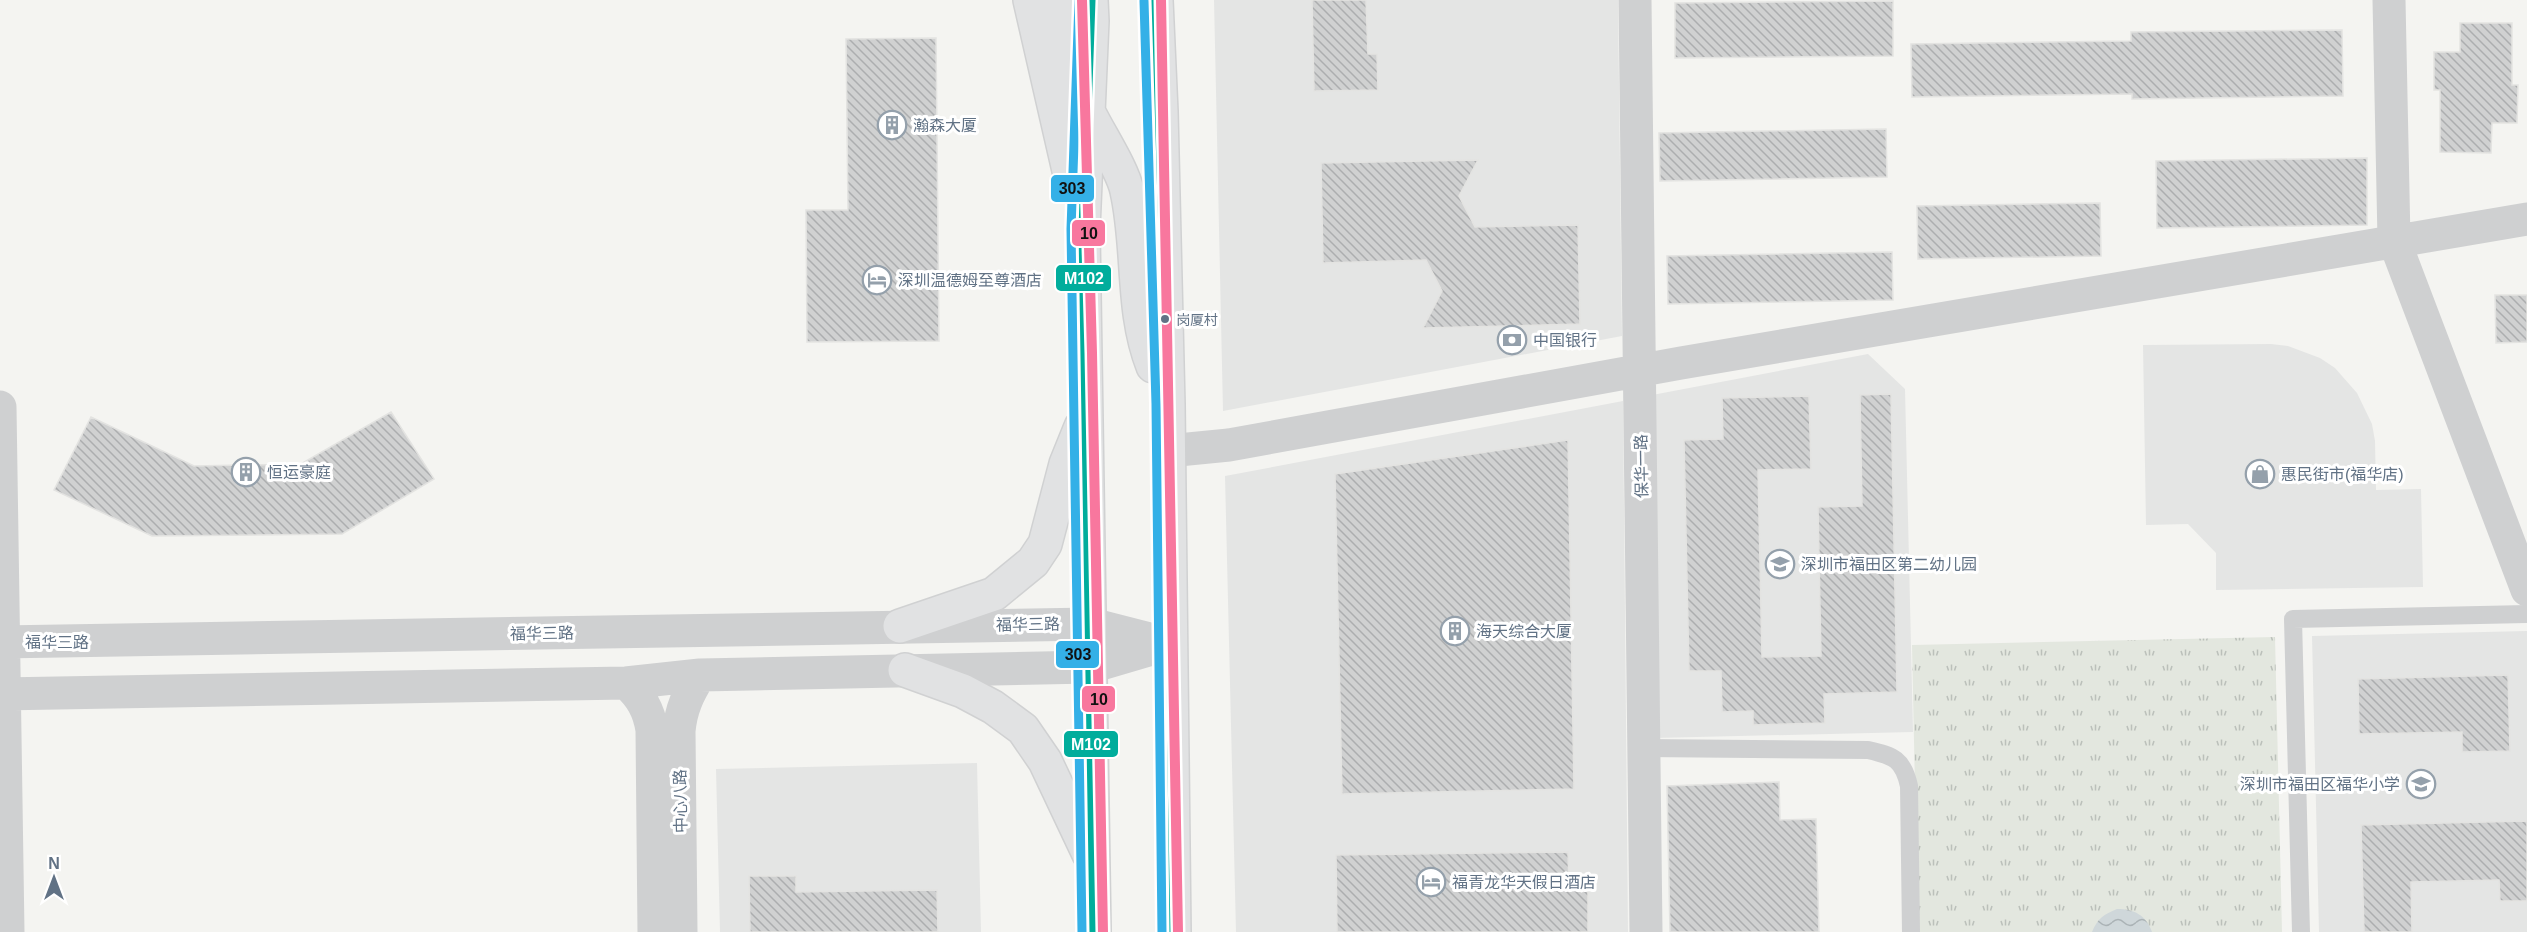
<svg xmlns="http://www.w3.org/2000/svg" width="2527" height="932" font-family="Helvetica,'Noto Sans SC',sans-serif">
	<defs>
		<pattern id="park-tufts" width="24" height="20" patternUnits="userSpaceOnUse" patternTransform="scale(1.5)"><rect width="24" height="20" fill="#e3e7df"/><path d="M3 7l-1-3M5 7V3M7 7l1-3M15 17l-1-3M17 17v-4M19 17l1-3" fill="none" stroke="#bbc0ba"/></pattern>
		<pattern id="water-waves" width="16" height="10" patternUnits="userSpaceOnUse" patternTransform="scale(1.5)"><rect width="16" height="10" fill="#cfd7da"/><path d="M0 5q4-4 8 0t8 0" fill="none" stroke="#abb3b6"/></pattern>
		<pattern id="building-back-hatch" width="6" height="6" patternUnits="userSpaceOnUse" patternTransform="scale(1.5)"><rect width="6" height="6" fill="#d0d1d1"/><path d="M-1 5l2 2M0 0l6 6M5-1l2 2" fill="none" stroke="#acaeaf"/></pattern>
	</defs>
	<rect width="100%" height="100%" fill="#f4f4f1"/>
	<!-- built -->
	<path fill="#e4e5e4" d="M1214,0H1618L1622,336L1223,411Z
		M2271,344L2288,346L2320,358L2335,368L2357,393L2372,424L2375,441L2376,490L2421,489L2423,587L2216,590V553L2188,524L2146,525L2143,345Z
		M1868,354L1905,389L1913,732L1654,738L1647,396Z
		M1623,401L1628,932H1236L1225,476Z
		M2527,631V932H2319L2312,636Z
		M977,763L981,932H720L716,769Z"/>
	<!-- park -->
	<path fill="url(#park-tufts)" d="M2275,637L2282,932H1918L1912,645Z"/>
	<!-- water -->
	<path fill="url(#water-waves)" d="M2117,909C2134,909 2146,915 2152,932H2092C2097,919 2104,914 2117,909Z"/>
	<!-- building -->
	<path fill="url(#building-back-hatch)" stroke="#e3e3e1" stroke-width="1.5" d="M1312,0H1366L1368,54H1377L1378,90L1314,91Z
		M1893,1V56L1675,58V3Z
		M2460,23H2512V85H2518L2517,123H2492L2491,153L2440,152V90H2434V52H2460Z
		M2342,30L2343,96L2132,99V94L1912,97L1911,44L2131,41V32Z
		M936,38L939,341L807,342L806,210H848L846,39Z
		M1886,129L1887,177L1660,181L1659,133Z
		M2367,158V225L2157,228L2156,161Z
		M1478,160L1459,196L1475,227L1578,225L1580,324L1423,328L1442,291L1426,260L1323,263L1321,163Z
		M2100,203L2101,256L1918,259L1917,206Z
		M1892,252L1893,300L1668,304L1667,256Z
		M2495,295H2527V342L2496,343Z
		M1891,394L1897,692L1824,694L1825,723L1753,725V711L1722,712L1721,671H1689L1684,440L1723,439L1722,398L1809,396L1811,469L1758,470L1762,657L1821,656L1818,507L1862,506L1860,395Z
		M391,412L434,479L342,534L152,536L54,490L91,417L194,466L301,464Z
		M1568,440L1574,789L1342,794L1335,474Z
		M2508,675L2510,751L2462,752V732L2359,734L2358,679Z
		M1779,782L1780,820L1816,819L1819,932H1670L1667,786Z
		M2527,821V901H2500L2499,880L2411,882L2412,932H2364L2361,825Z
		M1568,852L1569,886H1588V932H1337L1336,855Z
		M749,876H796V892L937,890L938,932H750Z"/>
	<g fill="none" stroke-linecap="round" stroke-linejoin="round">
		<!-- primary casing -->
		<g stroke="#d0d1d2" stroke-width="36">
			<path id="primary" d="M1030,0L1073,188
				M1056,0C1061,39 1072,78 1089,113C1099,134 1123,170 1127,191C1140,248 1131,311 1153,366
				M1091,0L1092,21L1083,229L1094,932
				M1156,0L1161,111L1168,404L1174,932
				M900,626L994,594L1033,562L1045,544L1066,464L1081,427
				M905,670L963,691L993,707L1023,729L1045,761L1089,854"/>
		</g>
		<!-- service -->
		<path stroke="#cfd0d1" stroke-width="18" d="M1644,748L1868,750C1894,756 1903,759 1909,786L1911,932
			M2301,932L2293,619L2527,614"/>
		<!-- minor -->
		<path stroke="#cfd0d1" stroke-width="33" d="M1635,0L1646,932
			M2389,0L2394,240L2527,590
			M1168,451L1229,445L1681,363L2527,219"/>
		<!-- tertiary -->
		<path stroke="#cfd0d1" stroke-width="33" d="M0,407L8,932
			M0,642L1091,624L1169,644
			M626,683C641,696 649,710 652,730L654,932
			M0,694L626,683L700,675L1091,667L1169,644
			M681,932L679,731C681,709 688,694 700,675"/>
		<!-- primary -->
		<use href="#primary" stroke="#e1e2e3" stroke-width="33"/>
		<!-- bus-1 casing -->
		<g stroke="#fff" stroke-width="14">
			<path id="bus-1" d="M1091,0L1083,229L1094,932
				M1156,0L1168,404L1174,932"/>
		</g>
		<!-- bus-2 casing -->
		<g stroke="#fff" stroke-width="14">
			<path id="bus-2" d="M1079,1L1071,229L1082,932
				M1144,1L1156,404L1162,932"/>
		</g>
		<!-- bus-1 -->
		<use href="#bus-1" stroke="#01ad9c" stroke-width="9"/>
		<!-- bus-2 -->
		<use href="#bus-2" stroke="#34b0e7" stroke-width="9"/>
		<!-- metro-1 casing -->
		<g stroke="#fff" stroke-width="15">
			<path id="metro-1" d="M1082,0L1092,353L1103,932
				M1161,0L1178,932"/>
		</g>
		<!-- metro-1 -->
		<use href="#metro-1" stroke="#f8779e" stroke-width="10"/>
	</g>
	<!-- icons -->
	<defs>
		<g id="building-ring" transform="scale(1.5)"><circle r="9.5" fill="#fff" stroke="#94a0ab" stroke-width="1.5"/><path d="M-4-6H4V6H1V3H-1V6H-4ZM-2.5-4.3h1.7v1.8h-1.7ZM.8-4.3h1.7v1.8H.8ZM-2.5-1h1.7V.8h-1.7ZM.8-1h1.7V.8H.8Z" fill="#94a0ab"/></g>
		<g id="hotel-ring" transform="scale(1.5)"><circle r="9.5" fill="#fff" stroke="#94a0ab" stroke-width="1.5"/><path d="M-6-4.5h1.5V1H6V5H4.5V3h-9V5H-6ZM-4 0a1.8 1.8 0 1 1 3.6 0ZM.5 0V-2.5h3Q6-2.5 6 0Z" fill="#94a0ab"/></g>
		<g id="bank-ring" transform="scale(1.5)"><circle r="9.5" fill="#fff" stroke="#94a0ab" stroke-width="1.5"/><path d="M-6-4H6V4H-6ZM0-2.3a2.3 2.3 0 1 0 0 4.6a2.3 2.3 0 1 0 0-4.6Z" fill="#94a0ab"/></g>
		<g id="shop-ring" transform="scale(1.5)"><circle r="9.5" fill="#fff" stroke="#94a0ab" stroke-width="1.5"/><path d="M-5-2.5h2.3a2.7 3.5 0 0 1 5.4 0H5L5.5 6h-11ZM-1.5-2.5h3a1.5 2.3 0 0 0-3 0Z" fill="#94a0ab"/></g>
		<g id="school-ring" transform="scale(1.5)"><circle r="9.5" fill="#fff" stroke="#94a0ab" stroke-width="1.5"/><path d="M0-5L7-2L0 1L-7-2ZM-4 1L0 2.5L4 1V4Q0 6-4 4Z" fill="#94a0ab"/></g>
	</defs>
	<g fill-rule="evenodd">
		<use href="#building-ring" x="892" y="125"/>
		<use href="#hotel-ring" x="877" y="280"/>
		<use href="#bank-ring" x="1512" y="340"/>
		<use href="#building-ring" x="246" y="472"/>
		<use href="#shop-ring" x="2260" y="474"/>
		<use href="#school-ring" x="1780" y="564"/>
		<use href="#building-ring" x="1455" y="631"/>
		<use href="#school-ring" x="2421" y="784"/>
		<use href="#hotel-ring" x="1431" y="882"/>
	</g>
	<!-- markers -->
	<circle fill="#617285" stroke="#fff" stroke-width="2" cx="1165" cy="319" r="5"/>
	<g text-anchor="middle" stroke-width="6" stroke-linejoin="round" paint-order="stroke">
		<!-- bus labels -->
		<g font-size="14" fill="#617285" stroke="#fff" text-anchor="start">
			<text x="1176" y="325">岗厦村</text>
		</g>
		<!-- poi labels -->
		<g font-size="16" fill="#617285" stroke="#fff" text-anchor="start">
			<text x="913" y="131">瀚森大厦</text>
			<text x="898" y="286">深圳温德姆至尊酒店</text>
			<text x="1533" y="346">中国银行</text>
			<text x="267" y="478">恒运豪庭</text>
			<text x="2281" y="480">惠民街市(福华店)</text>
			<text x="1801" y="570">深圳市福田区第二幼儿园</text>
			<text x="1476" y="637">海天综合大厦</text>
			<text x="2400" y="790" text-anchor="end">深圳市福田区福华小学</text>
			<text x="1452" y="888">福青龙华天假日酒店</text>
		</g>
		<!-- street labels -->
		<g font-size="16" fill="#617285" stroke="#fff">
			<text transform="translate(1641 466) rotate(-91)" y="6">保华一路</text>
			<text transform="translate(1028 624) rotate(-1)" y="6">福华三路</text>
			<text transform="translate(542 633) rotate(-1)" y="6">福华三路</text>
			<text x="57" y="648">福华三路</text>
			<text transform="translate(680 801) rotate(-91)" y="6">中心八路</text>
		</g>
	</g>
	<g stroke="#fff" stroke-width="2">
		<rect x="1050" y="174" width="45" height="29" rx="6" fill="#34b0e7"/>
		<rect x="1071" y="219" width="35" height="28" rx="6" fill="#f8779e"/>
		<rect x="1055" y="264" width="57" height="28" rx="6" fill="#01ad9c"/>
		<rect x="1055" y="640" width="45" height="29" rx="6" fill="#34b0e7"/>
		<rect x="1081" y="685" width="35" height="28" rx="6" fill="#f8779e"/>
		<rect x="1063" y="730" width="56" height="28" rx="6" fill="#01ad9c"/>
	</g>
	<g font-size="16" text-anchor="middle" font-weight="bold" fill="#fff">
		<text x="1084" y="284">M102</text>
		<text x="1091" y="750">M102</text>
	</g>
	<g font-size="16" text-anchor="middle" font-weight="bold" fill="#111">
		<text x="1072" y="194">303</text>
		<text x="1089" y="239">10</text>
		<text x="1078" y="660">303</text>
		<text x="1099" y="705">10</text>
	</g>
	<!-- north arrow -->
	<g transform="translate(54 878)" stroke="#ffffff" stroke-width="4.5" paint-order="stroke">
	<path d="M0-4.5L10 22L0 15L-10 22Z" fill="#617285"/>
	<text y="-9" font-size="16" font-weight="bold" text-anchor="middle" fill="#617285">N</text>
	</g>
</svg>
